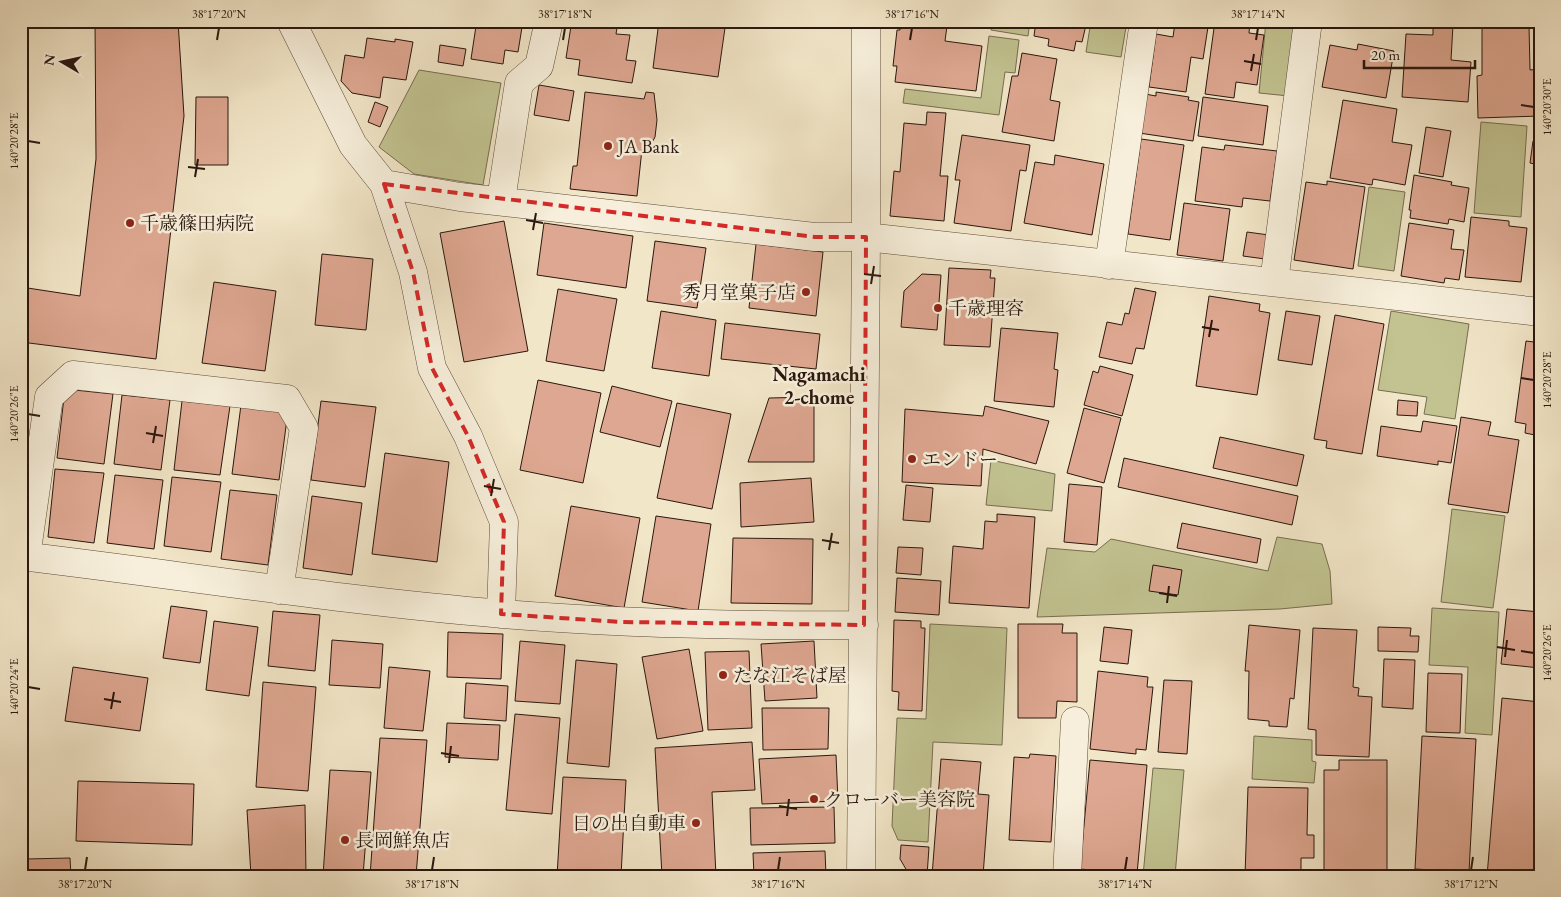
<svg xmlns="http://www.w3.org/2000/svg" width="1561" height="897" font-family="'EB Garamond','Noto Serif JP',serif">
	<rect width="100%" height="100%" fill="#f2e6c8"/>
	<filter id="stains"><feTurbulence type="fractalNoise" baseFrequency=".004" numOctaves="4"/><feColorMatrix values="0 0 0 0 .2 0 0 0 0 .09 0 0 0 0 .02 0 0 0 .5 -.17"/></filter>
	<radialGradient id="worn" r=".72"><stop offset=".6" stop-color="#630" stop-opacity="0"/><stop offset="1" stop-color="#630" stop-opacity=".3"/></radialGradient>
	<!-- green -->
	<path fill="#c2c391" stroke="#766d50" d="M992,21H1030L1028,36L991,30Z
		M1091,21H1127L1121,57L1086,52Z
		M1266,21H1297L1289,96L1259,93Z
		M989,36L1019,40L1015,73L1005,72L999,115L903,103L905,89L981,98Z
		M419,70L501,83L483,185L414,174L379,147Z
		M1481,122L1527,126L1521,217L1474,213Z
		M1369,187L1405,192L1394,271L1358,266Z
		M1391,311L1469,324L1455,419L1424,414L1427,397L1378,390Z
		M991,460L1055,474L1052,511L986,505Z
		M1452,509L1505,516L1493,608L1441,602Z
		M1277,537L1322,544L1330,571L1332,604L1280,609L1037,617L1047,548L1095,552L1111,539L1268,571Z
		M1432,608L1499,612L1492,735L1465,733L1468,667L1429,665Z
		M930,624L1007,628L1002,745L933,742L928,842L898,840L892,826L897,718L926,719Z
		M1254,736L1312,740V761L1316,762L1314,783L1252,779Z
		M1153,768L1184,770L1175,876H1143Z"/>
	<!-- building -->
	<path fill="#dea791" stroke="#2a170e" d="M95,21H178L184,116L156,359L21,342V287L80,296L96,159Z
		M488,21H523L518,52L505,50L503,64L471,59L476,26L487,27Z
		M659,21H726L718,77L653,68Z
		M901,21L947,26L945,41L982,46L976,91L895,82L897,66H893L897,30H900Z
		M953,21H983L981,28Z
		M1036,21H1087L1082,42L1076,41L1074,51L1048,46L1049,39L1034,36Z
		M1215,21H1250L1249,33L1264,35L1257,85L1236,82L1234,98L1205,94Z
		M583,22L617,28L616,34L630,35L626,60L636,61L632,83L578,75L580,60L566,58L571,26L582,27Z
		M1175,23L1208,27L1203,59L1191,57L1186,92L1149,87L1156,34L1173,37Z
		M1433,23L1453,25L1451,60L1471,62L1468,102L1402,97L1406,34L1433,35Z
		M1529,26L1530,70L1540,69V116L1478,118L1477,76L1482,75V27Z
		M367,38L395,42V39L413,42L406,80L383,77L380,98L352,93L341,81L345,55L364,58Z
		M1358,44L1394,51L1386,98L1322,87L1330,45L1357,50Z
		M440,45L466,49L463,66L438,62Z
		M1022,53L1057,59L1050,100L1060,102L1054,141L1002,132L1012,76H1018Z
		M539,85L574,91L569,121L534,115Z
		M585,92L644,99L646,92L654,93L657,120L655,137L648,150L642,149L637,196L570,189L573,166H577Z
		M1156,92L1189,97L1188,100L1199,102L1193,141L1139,133L1145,94L1156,96Z
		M196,97H228V165H195Z
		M1203,97L1268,106L1263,145L1198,136Z
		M1343,100L1397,109L1392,142L1412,145L1405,185L1373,179L1372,185L1330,178Z
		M375,102L388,107L380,127L368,122Z
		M927,112L946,113L940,176H948L944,221L890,216L894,171L900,172L904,123L926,125Z
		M1426,127L1451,131L1443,177L1419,173Z
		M962,135L1030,145L1026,171L1020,170L1011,231L954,223L960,180H955Z
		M1141,139L1184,145L1170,240L1128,234Z
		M1533,141L1540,142V165L1530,163Z
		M1225,145L1277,151L1270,201L1243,198L1242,207L1195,201L1202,147L1224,150Z
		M1055,155L1104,164L1092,235L1024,223L1035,162L1054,165Z
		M1414,175L1452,182L1451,185L1469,188L1464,222L1449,219L1448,224L1410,218L1411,210H1409Z
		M1327,181L1365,187L1353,269L1294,260L1306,182L1327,185Z
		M1184,203L1230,209L1223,261L1177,255Z
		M1471,217L1509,221V226L1527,228L1521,282L1465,277Z
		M504,221L528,351L464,362L440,233Z
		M544,223L633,236L626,288L537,275Z
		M1409,223L1454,230L1451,249L1464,250L1459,280L1445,278L1444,283L1401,276Z
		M1247,232L1269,235L1265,259L1243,256Z
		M655,241L706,248L697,308L647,301Z
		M756,244L823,252L816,316L749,308Z
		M322,254L373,259L366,330L315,325Z
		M949,268L991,270L990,278H995L990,347L944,345Z
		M922,274L941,275L937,330L901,327L904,291Z
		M214,282L276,291L265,371L202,363Z
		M1135,288L1156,292L1144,349L1136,348L1132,364L1099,357L1107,322L1122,325L1125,313L1129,314Z
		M558,289L617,299L604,371L546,361Z
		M1209,296L1260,304L1259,311L1270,313L1257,395L1196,386Z
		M661,311L716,320L709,376L652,368Z
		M1286,311L1320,316L1312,365L1278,360Z
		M1335,315L1384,324L1362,454L1326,448L1327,441L1314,439Z
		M725,323L820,334L816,369L721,359Z
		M1001,328L1058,333L1054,369L1058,370L1054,407L994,401Z
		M1535,332L1540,333V436L1525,433L1526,424L1515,422L1526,341L1534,342Z
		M1100,366L1133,375L1122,416L1084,405L1093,371L1098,373Z
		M538,380L601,393L583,483L520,470Z
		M612,386L672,401L660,447L600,432Z
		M65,389L113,394L104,464L57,458Z
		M122,395L170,400L161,470L114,464Z
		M814,397V462H748L769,398Z
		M1398,400L1418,402L1417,416L1397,415Z
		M182,401L230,406L220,475L174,470Z
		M321,401L376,407L365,487L311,480Z
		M677,403L731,414L712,509L657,498Z
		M241,405L288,411L279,480L232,474Z
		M985,406L1049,421L1036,464L983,449L981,486L902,482L905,409L983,416Z
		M1084,408L1121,418L1104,483L1067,473Z
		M1461,417L1491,422L1488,435L1519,440L1508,513L1448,504Z
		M1423,421L1457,426L1451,463L1438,461V465L1377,456L1381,426L1421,432Z
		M1220,437L1304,455L1297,486L1213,468Z
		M385,453L449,462L437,562L372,554Z
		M1124,458L1298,496L1292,525L1118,487Z
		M55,469L104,473L94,543L48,537Z
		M115,475L163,480L154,549L107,543Z
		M172,477L221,482L211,552L164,546Z
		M811,478L814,522L741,527L740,483Z
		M1069,484L1102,487L1097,545L1064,542Z
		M906,485L933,488L930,522L903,520Z
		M230,490L277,495L268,565L221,559Z
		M312,496L362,503L352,575L303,568Z
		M571,506L640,518L624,608L555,596Z
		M997,514L1035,517L1029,608L949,603L953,546L983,549L985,521L997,522Z
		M656,516L711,524L698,611L642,602Z
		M1182,523L1261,539L1257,563L1177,548Z
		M733,538L813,539L812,604L731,603Z
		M898,547L923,548L921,575L896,573Z
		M1153,565L1182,570L1178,595L1149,591Z
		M897,578L941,581L939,615L895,612Z
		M21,592H25L21,625Z
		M171,606L207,611L200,663L163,658Z
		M1507,609L1540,612V668L1501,664Z
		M273,611L320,615L315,671L268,666Z
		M894,620L921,621V628H925L922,711L898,710L899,692L892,691Z
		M214,621L258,627L249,696L206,690Z
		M1018,624H1063L1062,633H1077V702L1057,701L1056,718H1018Z
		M1249,625L1300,630L1294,699L1290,698L1287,727L1269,726V721L1248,719L1249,671H1245Z
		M1104,627L1132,630L1128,664L1100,661Z
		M1378,627L1411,628L1410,636H1419L1418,652L1378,651Z
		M1313,628L1357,630L1353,687L1359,688L1358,696L1372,697L1369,757L1316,755V730L1308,729Z
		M448,632L503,634L501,679L447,677Z
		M332,640L383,644L380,688L329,685Z
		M520,641L565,645L560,704L515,701Z
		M814,641L817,698L765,701L761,644Z
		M689,649L703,731L657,739L642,657Z
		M749,651L752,728L708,730L705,652Z
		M1384,659L1415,660L1413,709L1382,707Z
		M576,660L617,664L609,767L567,763Z
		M73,667L148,678L140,731L65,721Z
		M389,667L430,671L423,731L384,728Z
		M1098,671L1148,677L1147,687H1153L1146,750L1136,749V754L1090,749Z
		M1428,673L1462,674L1460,733L1426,732Z
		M1164,680L1192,681L1187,754L1158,752Z
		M263,682L316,687L308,791L256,787Z
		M466,683L508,686L506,721L464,718Z
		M1502,698L1540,702L1537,764H1540V876H1487Z
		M762,708H829L828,749L763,750Z
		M515,714L560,718L552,814L506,810Z
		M447,723L500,725L498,760L445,757Z
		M1422,736L1476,739L1469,872L1415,869Z
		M380,738L427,740L416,876H370Z
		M752,742L755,790L712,792L716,876H662L655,748Z
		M1030,754L1056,756L1051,842L1009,840L1014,757L1029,758Z
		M836,755L838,801L762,804L759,759Z
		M941,759L981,762L978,794L989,795L983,876H932Z
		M1090,760L1147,765L1137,874L1080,869Z
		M1339,760H1387V876H1324V770H1339Z
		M330,770L371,772L363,876H323Z
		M563,777L626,780L621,876H557Z
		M78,781L194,784L192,845L76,841Z
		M1248,787L1308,788L1307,835H1314V858H1301V876H1245Z
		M305,805L306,876H251L247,810Z
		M834,807L835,843L751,845L750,808Z
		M901,845L929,847L927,876H910L900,859Z
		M825,851L826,876H754L753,853Z
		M70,858L71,876H26V859Z"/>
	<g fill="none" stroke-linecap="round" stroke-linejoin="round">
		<!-- minor casing -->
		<g stroke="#5c4b3c" stroke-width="29">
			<path id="minor" d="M291,21L353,145L384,184L460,197L815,237H866L1540,312
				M384,184L413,272L432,368L468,436L504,522L501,614
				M501,200L519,83L539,66L549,21
				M1109,265L1144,21
				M1274,282L1308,21
				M21,556C182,575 342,601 503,614C623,624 743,626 864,625
				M26,557L49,397L73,375L287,399L304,428L279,590
				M861,876L866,237V21
				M1067,876L1075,721"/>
		</g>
		<!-- minor -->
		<use href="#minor" stroke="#f7efdb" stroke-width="28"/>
	</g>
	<!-- marked area -->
	<path fill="none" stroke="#d62828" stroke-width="4" stroke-dasharray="10 6" stroke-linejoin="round" d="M384,184L815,237H866L864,625L621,622L501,614L504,522L468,436L432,368L413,272Z"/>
	<!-- ticks -->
	<path fill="none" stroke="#2a170e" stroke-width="2" d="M217,40L219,28M563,40L565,28M910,40L912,28M1256,40L1258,28M1244,61L1261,64M1251,71L1254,54M1521,105L1534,107M28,141L40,143M188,167L205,169M195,177L198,159M526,220L543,223M533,230L536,213M864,274L881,276M871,284L874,266M1202,327L1219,330M1209,337L1212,320M1521,378L1534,380M28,414L40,416M146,433L163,436M153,443L156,426M484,486L501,489M491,496L494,479M822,540L839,543M829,550L832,533M1159,593L1177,596M1167,603L1169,586M1497,647L1515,650M1521,651L1534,653M1505,657L1507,640M28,687L40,689M104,699L121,702M111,709L114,692M441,753L459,756M449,763L451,746M779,806L797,809M787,816L789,799M85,870L87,857M432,870L434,857M778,870L780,857M1125,870L1127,857M1471,870L1473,857"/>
	<!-- markers -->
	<g fill="#8f2418" stroke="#f7efdb" stroke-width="2">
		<circle cx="608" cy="146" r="5"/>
		<circle cx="130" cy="223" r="5"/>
		<circle cx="806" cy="292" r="5"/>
		<circle cx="938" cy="308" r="5"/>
		<circle cx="912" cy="459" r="5"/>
		<circle cx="723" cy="675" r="5"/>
		<circle cx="814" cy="799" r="5"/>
		<circle cx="696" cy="823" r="5"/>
		<circle cx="345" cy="840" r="5"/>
	</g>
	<g text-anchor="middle" stroke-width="5" stroke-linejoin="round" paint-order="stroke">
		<!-- poi labels -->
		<g font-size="19" fill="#2a170e" stroke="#f7efdb" text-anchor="start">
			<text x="618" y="153">JA Bank</text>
			<text x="140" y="230">千歳篠田病院</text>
			<text x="796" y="299" text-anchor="end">秀月堂菓子店</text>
			<text x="948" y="315">千歳理容</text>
			<text x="922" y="466">エンドー</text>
			<text x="733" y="682">たな江そば屋</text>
			<text x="824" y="806">クローバー美容院</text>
			<text x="686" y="830" text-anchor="end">日の出自動車</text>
			<text x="355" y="847">長岡鮮魚店</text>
		</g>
		<!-- neighbourhood labels -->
		<g font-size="20" font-weight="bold" fill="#2a170e" stroke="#f7efdb">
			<text x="819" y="381">Nagamachi<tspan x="819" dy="23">2-chome</tspan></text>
		</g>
	</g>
	<!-- margin -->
	<rect width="1561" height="897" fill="none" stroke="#f2e6c8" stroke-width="55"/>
	<!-- north arrow -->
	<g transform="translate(62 62) rotate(279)" stroke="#f7efdb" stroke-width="4" paint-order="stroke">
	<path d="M0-4L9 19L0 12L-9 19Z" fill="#2a170e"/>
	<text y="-8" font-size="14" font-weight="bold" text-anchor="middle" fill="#2a170e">N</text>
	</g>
	<!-- scale -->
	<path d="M1364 60v8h111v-8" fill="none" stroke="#2a170e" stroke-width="2.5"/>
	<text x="1371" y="60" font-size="15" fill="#2a170e" stroke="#f7efdb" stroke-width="4" paint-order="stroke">20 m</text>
	<rect x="28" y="28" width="1506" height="842" fill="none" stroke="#2a170e" stroke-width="2"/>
	<g font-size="12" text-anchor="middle" fill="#2a170e">
		<text x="219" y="18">38°17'20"N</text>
		<text x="565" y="18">38°17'18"N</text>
		<text x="912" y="18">38°17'16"N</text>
		<text x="1258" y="18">38°17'14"N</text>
		<text transform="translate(1547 107) rotate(-90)" y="4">140°20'30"E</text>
		<text transform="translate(14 141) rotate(-90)" y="4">140°20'28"E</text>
		<text transform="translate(1547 380) rotate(-90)" y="4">140°20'28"E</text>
		<text transform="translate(14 414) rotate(-90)" y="4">140°20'26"E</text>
		<text transform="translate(1547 653) rotate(-90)" y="4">140°20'26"E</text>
		<text transform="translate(14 687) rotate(-90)" y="4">140°20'24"E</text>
		<text x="85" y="888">38°17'20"N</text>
		<text x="432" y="888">38°17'18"N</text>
		<text x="778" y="888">38°17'16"N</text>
		<text x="1125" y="888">38°17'14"N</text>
		<text x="1471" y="888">38°17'12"N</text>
	</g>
	<rect width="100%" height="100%" filter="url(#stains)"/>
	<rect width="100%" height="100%" fill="url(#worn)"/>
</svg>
